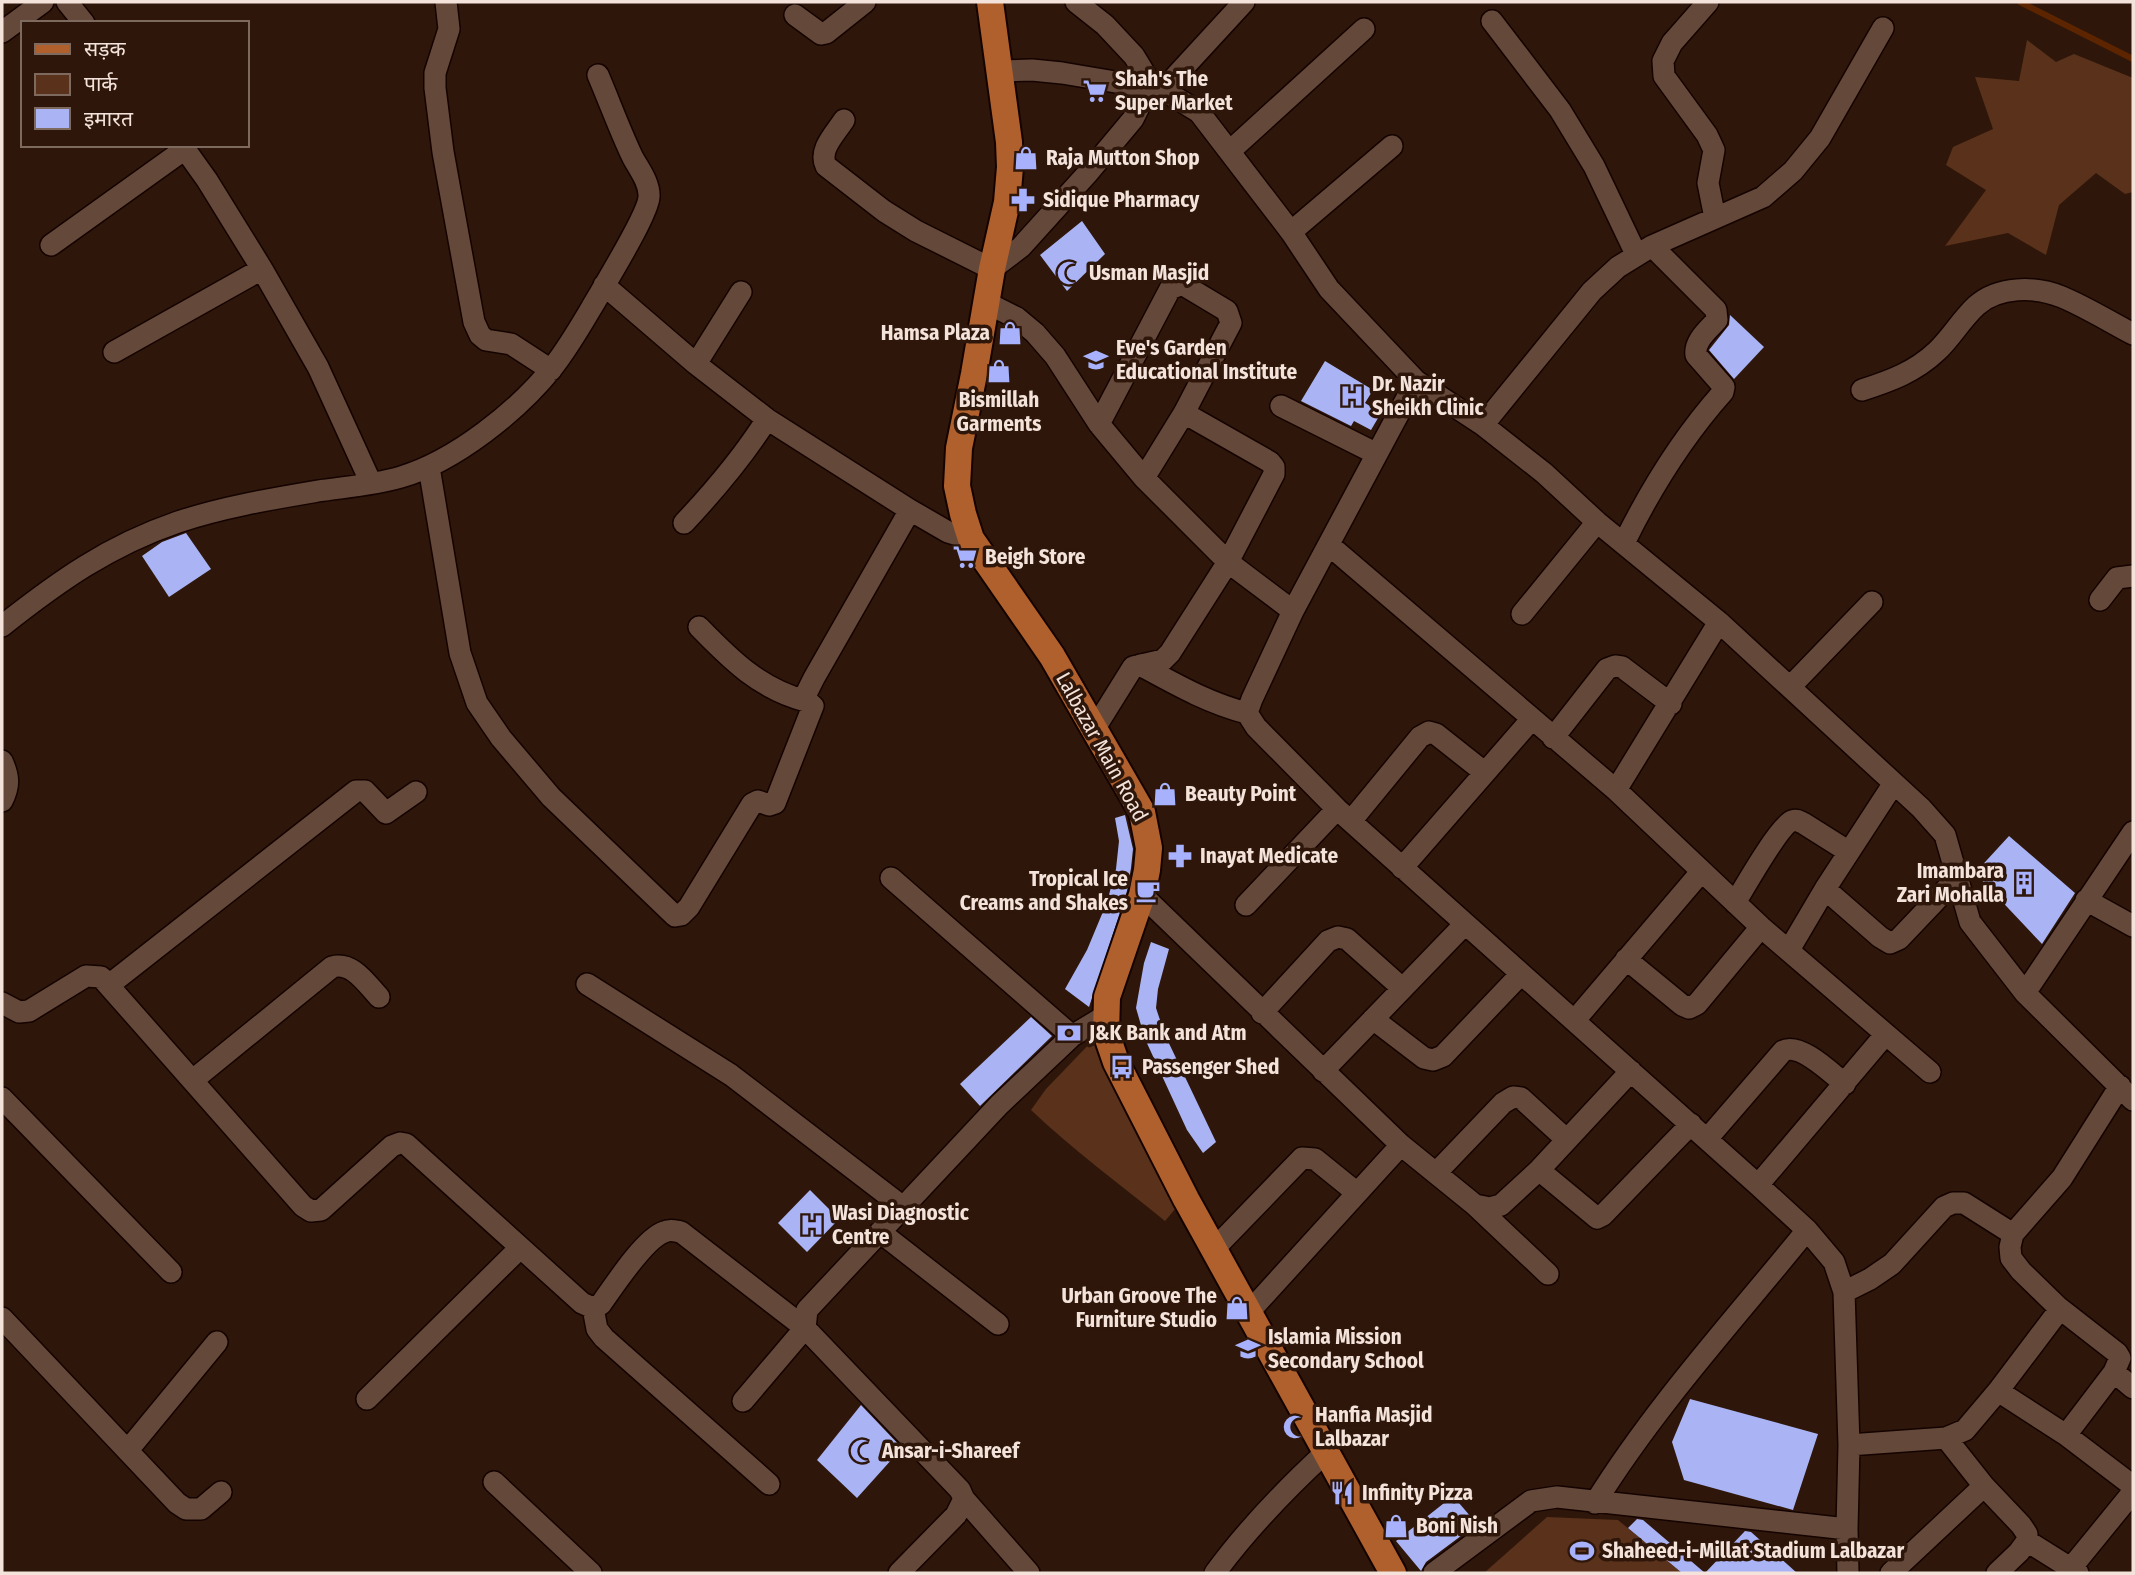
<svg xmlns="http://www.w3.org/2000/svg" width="2135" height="1575" font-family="'Fira Sans Condensed','Noto Sans Devanagari',sans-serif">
	<rect width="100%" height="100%" fill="#2e170a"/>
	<!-- green -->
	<path fill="#5a311a" d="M2027,40L2056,62L2074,54L2133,78V192L2125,194L2096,173L2059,205L2046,255L2008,233L1945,246L1986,190L1946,165L1953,147L1993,129L1975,77L2019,81Z
		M1097,1036L1181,1202L1165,1221C1120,1184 1073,1150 1031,1110L1046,1089Z
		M1547,1517L1618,1520L1682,1573H1484Z"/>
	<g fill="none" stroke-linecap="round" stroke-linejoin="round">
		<!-- stream -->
		<path stroke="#5c2500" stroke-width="6" d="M2020,2L2133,59"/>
	</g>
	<!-- building -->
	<path fill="#aab4f5" d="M1082,221L1105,254L1067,291L1040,255Z
		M1730,315L1764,347L1734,379L1709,350L1729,325Z
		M1325,361L1373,390L1365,403L1381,413L1371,430L1354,421L1351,426L1301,401Z
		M186,533L211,569L169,597L142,556L162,542Z
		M1125,815L1133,849L1131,868L1127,891L1089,1007L1065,989L1087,950L1107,902L1116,869L1119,841L1115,818Z
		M2009,836L2075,893L2042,944L1975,873Z
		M1151,942L1169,949L1158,989L1156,1008L1165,1035L1216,1142L1203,1153L1187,1130L1145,1039L1136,1008L1144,963Z
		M1031,1017L1052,1036L980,1106L960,1084Z
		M810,1190L839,1219L807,1252L778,1223Z
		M1690,1399L1818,1434L1793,1510L1684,1480L1672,1442Z
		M861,1405L902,1448L857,1498L817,1460Z
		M1453,1496L1477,1524L1426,1562L1421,1571L1396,1541Z
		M1637,1519L1643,1520L1705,1573L1745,1531L1751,1532L1797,1573H1682L1628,1528Z"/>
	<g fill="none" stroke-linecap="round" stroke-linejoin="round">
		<!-- minor casing -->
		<g stroke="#150300" stroke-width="24">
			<path id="minor" d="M67,2L84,23
				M446,2L449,29L435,73V88L443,152L474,322L480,335L486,340L511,344L551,370
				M1708,2L1672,43L1663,61L1664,76L1707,135L1714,150L1708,183L1715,218
				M795,15L821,34L826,33L865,2
				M1492,21L1560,110L1594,166L1636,254
				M2,32L43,2
				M1000,71L1032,70L1062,73L1163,90L1199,112L1291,232L1329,289L1416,381L1483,425L1544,473L1597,522L1719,622L1921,808L1945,835L1970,922L2025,993L2133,1100
				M1163,90L1244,2
				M844,120C835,134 818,150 826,166L884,211L916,231L992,269L1021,247L1087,174L1133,119L1148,89V79L1134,56L1105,25L1076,2
				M182,145L207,180L262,269L318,367L371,483
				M1230,151L1364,29
				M1291,232L1392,146
				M51,245L185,149
				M604,285L696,364L767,419L910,510L948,532L971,539
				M987,303L1017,318L1035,333L1055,356L1099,424L1144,478L1228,562L1293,611
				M114,352L262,269
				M696,364L741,292
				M1416,381L1293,611L1252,699L1247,713L1256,727L1337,809L1758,1185L1807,1230L1834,1262L1844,1292L1849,1445L1847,1529L1848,1573
				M1862,390C1890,381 1915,372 1937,351C1951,338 1961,320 1976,306C1998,286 2035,286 2062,297C2086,307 2110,322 2133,334
				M1281,406L1377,454
				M1099,424L1170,289L1182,284L1227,311L1231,323L1184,413L1144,478
				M1483,425L1592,291L1618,267L1652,246L1763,197L1793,171L1820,138L1883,28
				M429,467L460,653L477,703L501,738L551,797L675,916L681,915L689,907L752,804L758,801L769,805L775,803L813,706L804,698L814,678L910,510
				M684,523C715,490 743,457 767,419
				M1624,543C1651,488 1682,438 1723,392L1724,387L1696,355C1694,341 1708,330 1717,320L1716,310L1652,246
				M1329,545L1616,790L1761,927L1930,1072
				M2100,600L2117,578L2133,576
				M1522,614L1597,522
				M2,626C59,581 108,546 178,522C223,507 271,499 318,491C345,487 374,485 401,477C455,461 518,411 553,367C571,344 584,320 599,295C609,277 648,214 649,197C650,183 639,169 633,158C620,131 610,103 598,75
				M699,627C731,660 760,689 806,701
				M1140,665C1175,684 1208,703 1247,713
				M1791,686L1872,602
				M1095,728L1133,667L1163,660L1170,653L1228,562L1274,474V467L1270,462L1184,413
				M1553,738L1607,669L1615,666L1622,667L1671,704
				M2,761C9,776 10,786 2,801
				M1616,790L1719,622
				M1351,821L1420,737L1429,732L1436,734L1484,772
				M1402,868L1531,720
				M891,878L1072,1036
				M1825,889L1880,937L1890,943L1899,939L1956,879
				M1142,895L1401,1145L1475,1205L1490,1208L1501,1205L1539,1170L1631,1071
				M2086,900L2133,926
				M1735,903C1744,888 1780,825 1792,821C1798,819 1798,821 1803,823L1849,852
				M1246,905L1337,809
				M1789,950L1825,889L1894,783
				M1626,959L1682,1005L1689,1008L1697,1004L1761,927
				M587,984L731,1075L903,1207
				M109,985L356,791H365L386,813L416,792
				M2025,993L2133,832
				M2,1003L19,1012L29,1011L86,976L101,977L303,1206L311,1211L321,1210L392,1146L400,1143L406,1144L582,1303L593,1308L601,1304C614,1286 644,1239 664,1232C670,1229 675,1231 681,1232L805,1328L960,1490L964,1499L1029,1573
				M1262,1013L1328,941L1338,937L1347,939L1402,988
				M1373,1019L1424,1058L1433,1060L1443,1056L1521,974
				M1575,1020L1701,872
				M1323,1071L1464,925
				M193,1080L332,967C352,961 366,983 379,997
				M2,1098L171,1272
				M1707,1139L1783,1051C1800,1042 1831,1073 1845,1084
				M1539,1170L1597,1218L1603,1215L1691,1124
				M1436,1173L1503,1103L1513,1097L1521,1098L1567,1140
				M1758,1185L1885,1035
				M1475,1205L1548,1274
				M880,1232L998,1324
				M1214,1249L1302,1158L1315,1159L1357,1193
				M1844,1292L1870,1279L1892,1264L1944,1207L1953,1203H1964L2013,1234
				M593,1308L597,1329L604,1338L769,1484
				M1249,1312L1401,1145
				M2,1318L177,1503L186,1509H201L221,1492
				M2114,1372L2133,1388
				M1998,1391L2066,1435L2133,1486
				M367,1399L520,1248
				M743,1401L805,1328L807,1310L999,1105L1072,1036L1105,1016
				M2066,1435L2114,1372L2120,1358L2117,1353L2058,1307L2021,1271L2011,1258L2010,1247L2013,1234L2062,1178L2120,1086
				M1946,1438L1984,1486L2021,1525L2027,1534V1541L2019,1552L1997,1573
				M1849,1445L1946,1438L1965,1430L1998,1391L2057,1313L2058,1307
				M128,1450L217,1342
				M494,1482L591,1573
				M1595,1503C1656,1405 1735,1319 1807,1230
				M2027,1541L2078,1573
				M2071,1568L2133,1492
				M899,1573L956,1515L964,1499
				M1215,1573C1248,1528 1285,1490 1326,1452
				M1434,1573L1531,1501L1557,1497L1847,1529
				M1891,1573L1984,1486"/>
		</g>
		<!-- major casing -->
		<g stroke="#150300" stroke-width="30">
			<path id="major" d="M990,2L1009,142L1010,167L1007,202L992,269L974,374L959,448L957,486L963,514L971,539L1052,656L1142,812L1149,848L1147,870L1142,895L1107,997L1106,1033L1116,1062L1186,1199L1393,1573"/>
		</g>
		<!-- minor -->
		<use href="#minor" stroke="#64493a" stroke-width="21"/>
		<!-- major -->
		<use href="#major" stroke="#b0602d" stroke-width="26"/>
	</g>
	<!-- icons -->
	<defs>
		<g id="supermarket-bare" transform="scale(1.89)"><path d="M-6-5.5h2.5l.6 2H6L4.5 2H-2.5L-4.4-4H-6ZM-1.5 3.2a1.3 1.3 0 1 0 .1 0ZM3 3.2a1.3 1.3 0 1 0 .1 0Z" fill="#a7b1fc" stroke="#2e170a" stroke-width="2.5" paint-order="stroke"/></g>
		<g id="shop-bare" transform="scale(1.89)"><path d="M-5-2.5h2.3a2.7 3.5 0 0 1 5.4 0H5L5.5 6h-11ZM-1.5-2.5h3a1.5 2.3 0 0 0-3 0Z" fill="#a7b1fc" stroke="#2e170a" stroke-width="2.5" paint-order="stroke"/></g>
		<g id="pharmacy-bare" transform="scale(1.89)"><path d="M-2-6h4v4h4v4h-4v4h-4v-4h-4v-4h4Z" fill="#a7b1fc" stroke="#2e170a" stroke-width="2.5" paint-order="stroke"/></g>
		<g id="mosque-bare" transform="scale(1.89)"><path d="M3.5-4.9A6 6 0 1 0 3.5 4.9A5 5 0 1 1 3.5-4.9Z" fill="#a7b1fc" stroke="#2e170a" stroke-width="2.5" paint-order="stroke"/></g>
		<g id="school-bare" transform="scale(1.89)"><path d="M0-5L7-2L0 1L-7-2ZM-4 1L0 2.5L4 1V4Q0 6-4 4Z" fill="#a7b1fc" stroke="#2e170a" stroke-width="2.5" paint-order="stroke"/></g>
		<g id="hospital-bare" transform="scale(1.89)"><path d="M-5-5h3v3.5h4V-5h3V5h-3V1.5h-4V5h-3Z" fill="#a7b1fc" stroke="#2e170a" stroke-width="2.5" paint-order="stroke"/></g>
		<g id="building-bare" transform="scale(1.89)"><path d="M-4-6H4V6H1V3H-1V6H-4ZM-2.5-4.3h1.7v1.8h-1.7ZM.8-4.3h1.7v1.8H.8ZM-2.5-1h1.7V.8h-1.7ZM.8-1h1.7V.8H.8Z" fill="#a7b1fc" stroke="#2e170a" stroke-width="2.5" paint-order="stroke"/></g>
		<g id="cafe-bare" transform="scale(1.89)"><path d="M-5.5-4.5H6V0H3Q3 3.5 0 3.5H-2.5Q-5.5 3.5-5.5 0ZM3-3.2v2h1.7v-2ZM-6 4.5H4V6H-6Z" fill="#a7b1fc" stroke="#2e170a" stroke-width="2.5" paint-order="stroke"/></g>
		<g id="bank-bare" transform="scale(1.89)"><path d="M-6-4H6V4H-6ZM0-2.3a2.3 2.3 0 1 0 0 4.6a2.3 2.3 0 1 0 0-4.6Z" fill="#a7b1fc" stroke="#2e170a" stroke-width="2.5" paint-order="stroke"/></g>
		<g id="bus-bare" transform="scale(1.89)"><path d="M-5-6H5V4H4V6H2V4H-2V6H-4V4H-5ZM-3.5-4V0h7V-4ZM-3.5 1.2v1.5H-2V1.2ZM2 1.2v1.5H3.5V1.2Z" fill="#a7b1fc" stroke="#2e170a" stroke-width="2.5" paint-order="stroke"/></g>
		<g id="restaurant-bare" transform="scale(1.89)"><path d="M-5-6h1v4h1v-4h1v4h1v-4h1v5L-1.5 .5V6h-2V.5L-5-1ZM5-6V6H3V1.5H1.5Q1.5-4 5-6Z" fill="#a7b1fc" stroke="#2e170a" stroke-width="2.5" paint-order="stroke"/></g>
		<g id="stadium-bare" transform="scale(1.89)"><path d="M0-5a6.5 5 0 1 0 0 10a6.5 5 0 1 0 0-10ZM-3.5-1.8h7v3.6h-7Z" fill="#a7b1fc" stroke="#2e170a" stroke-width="2.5" paint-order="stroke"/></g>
	</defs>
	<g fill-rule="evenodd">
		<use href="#supermarket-bare" x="1095" y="91"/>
		<use href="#shop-bare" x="1026" y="158"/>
		<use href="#pharmacy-bare" x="1023" y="200"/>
		<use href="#mosque-bare" x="1069" y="273"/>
		<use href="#shop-bare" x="1010" y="333"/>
		<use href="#school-bare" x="1096" y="360"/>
		<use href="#shop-bare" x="999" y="371"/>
		<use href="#hospital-bare" x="1352" y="396"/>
		<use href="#supermarket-bare" x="965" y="557"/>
		<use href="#shop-bare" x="1165" y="794"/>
		<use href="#pharmacy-bare" x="1180" y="856"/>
		<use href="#building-bare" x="2024" y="883"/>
		<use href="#cafe-bare" x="1148" y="891"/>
		<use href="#bank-bare" x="1069" y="1033"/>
		<use href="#bus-bare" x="1122" y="1067"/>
		<use href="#hospital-bare" x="812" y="1225"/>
		<use href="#shop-bare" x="1237" y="1308"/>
		<use href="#school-bare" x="1248" y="1349"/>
		<use href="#mosque-bare" x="1295" y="1427"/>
		<use href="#mosque-bare" x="862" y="1451"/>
		<use href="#restaurant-bare" x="1342" y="1493"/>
		<use href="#shop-bare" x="1396" y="1526"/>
		<use href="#stadium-bare" x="1582" y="1551"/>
	</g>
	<g text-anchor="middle" stroke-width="7" stroke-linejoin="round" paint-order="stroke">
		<!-- poi labels -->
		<g font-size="21" font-weight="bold" fill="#f4e3db" stroke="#2e170a" text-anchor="start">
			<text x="1115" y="86">Shah's The<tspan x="1115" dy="24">Super Market</tspan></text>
			<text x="1046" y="165">Raja Mutton Shop</text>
			<text x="1043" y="207">Sidique Pharmacy</text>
			<text x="1089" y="280">Usman Masjid</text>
			<text x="990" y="340" text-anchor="end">Hamsa Plaza</text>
			<text x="1116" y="355">Eve's Garden<tspan x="1116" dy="24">Educational Institute</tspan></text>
			<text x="1372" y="391">Dr. Nazir<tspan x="1372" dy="24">Sheikh Clinic</tspan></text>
			<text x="999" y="407" text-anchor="middle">Bismillah<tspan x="999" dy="24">Garments</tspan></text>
			<text x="985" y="564">Beigh Store</text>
			<text x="1185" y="801">Beauty Point</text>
			<text x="1200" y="863">Inayat Medicate</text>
			<text x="2004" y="878" text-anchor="end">Imambara<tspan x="2004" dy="24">Zari Mohalla</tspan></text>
			<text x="1128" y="886" text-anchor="end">Tropical Ice<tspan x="1128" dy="24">Creams and Shakes</tspan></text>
			<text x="1089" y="1040">J&amp;K Bank and Atm</text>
			<text x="1142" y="1074">Passenger Shed</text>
			<text x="832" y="1220">Wasi Diagnostic<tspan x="832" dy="24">Centre</tspan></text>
			<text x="1217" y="1303" text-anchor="end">Urban Groove The<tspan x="1217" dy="24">Furniture Studio</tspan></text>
			<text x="1268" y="1344">Islamia Mission<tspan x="1268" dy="24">Secondary School</tspan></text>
			<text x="1315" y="1422">Hanfia Masjid<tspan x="1315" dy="24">Lalbazar</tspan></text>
			<text x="882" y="1458">Ansar-i-Shareef</text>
			<text x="1362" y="1500">Infinity Pizza</text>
			<text x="1416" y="1533">Boni Nish</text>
			<text x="1602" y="1558">Shaheed-i-Millat Stadium Lalbazar</text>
		</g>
		<!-- street labels -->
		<g font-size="21" fill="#f4e3db" stroke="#2e170a">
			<text transform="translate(1102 747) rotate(61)" y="7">Lalbazar Main Road</text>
		</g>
	</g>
	<!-- border -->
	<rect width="2135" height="1575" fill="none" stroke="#f4e3db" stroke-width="7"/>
	<!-- legend -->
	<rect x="21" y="21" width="228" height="126" fill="#2e170a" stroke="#7d695e" stroke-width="2"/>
	<rect x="35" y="44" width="35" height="10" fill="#b0602d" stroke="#7d695e" stroke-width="2"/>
	<text x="84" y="56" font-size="21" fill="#f4e3db">सड़क</text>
	<rect x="35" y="74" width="35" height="21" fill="#5a311a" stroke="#7d695e" stroke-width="2"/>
	<text x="84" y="91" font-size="21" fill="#f4e3db">पार्क</text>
	<rect x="35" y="108" width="35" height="21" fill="#aab4f5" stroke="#7d695e" stroke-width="2"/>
	<text x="84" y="126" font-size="21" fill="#f4e3db">इमारत</text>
</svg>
